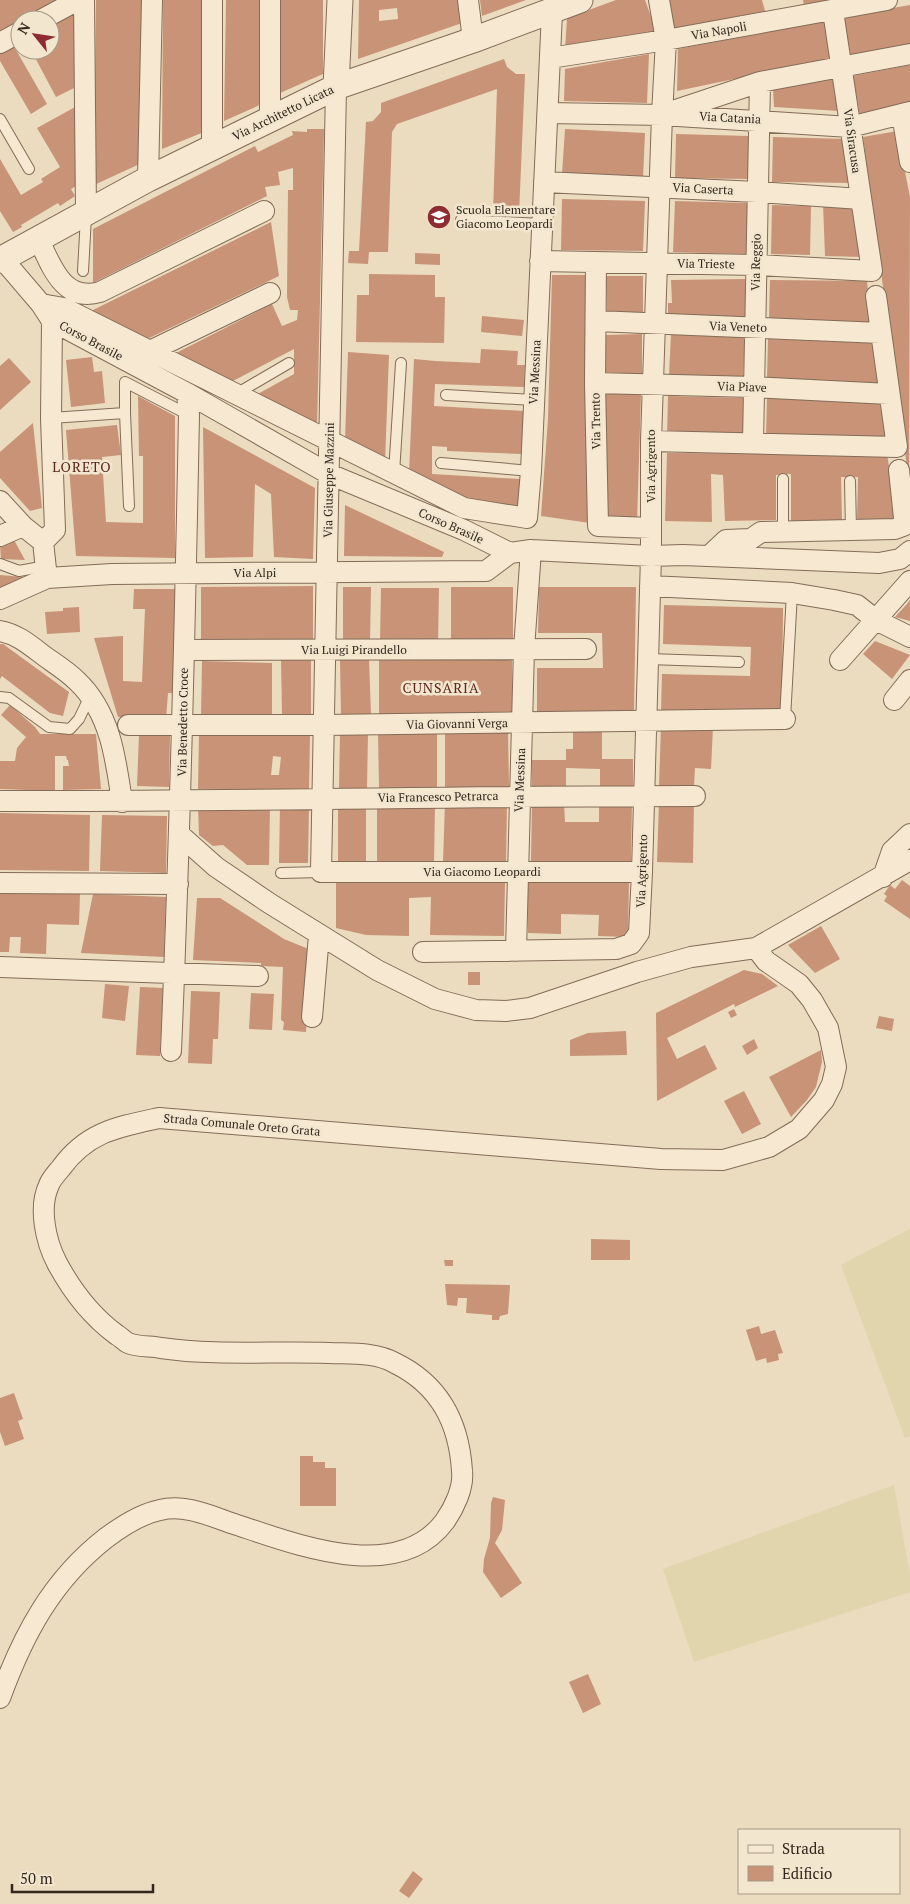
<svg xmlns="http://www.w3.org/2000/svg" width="910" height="1904" font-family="'PT Serif',serif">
	<rect width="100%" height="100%" fill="#ebdbbf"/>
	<!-- farmland -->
	<path fill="#e0d5ad" d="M910,1229V1436L905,1438L841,1265Z
		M894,1485L910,1575V1592L694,1662L663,1569Z"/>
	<!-- building -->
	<path fill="#c89376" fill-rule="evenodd" d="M0,0H58L0,33Z
		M96,0H145L144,162L94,185Z
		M163,0H204V132L162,149Z
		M226,0H263L262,104L224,121Z
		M280,0H323V74L280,93Z
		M359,0H459L462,23L358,59ZM397,8L398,19L379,21V10Z
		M480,0H526L482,16Z
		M616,0H645L657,33L565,50L567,18Z
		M668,0H762L765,11L674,29Z
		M803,0H828V2L804,6Z
		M78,4V86L56,97L31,50H50V20Z
		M910,5V47L847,57L841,17Z
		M826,21L835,58L677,91L678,49Z
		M12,43L47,104L31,114L0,61V50Z
		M649,54L647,103L564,101L565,69Z
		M504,59L507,67L516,74H525L519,214L493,213L497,89L397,124L392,132L388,252H369L368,264L348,263L349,251H359L366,122L373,121L381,112V103Z
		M910,65V106L860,116L853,76Z
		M836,78L840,111L774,107L773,88Z
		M77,106L76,186L71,189L75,196L60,206L58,203L21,225L22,227L13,232L0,211V159L21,195L43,182L41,179L60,167L37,128Z
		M307,129H324L317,428L256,395L294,374V349L229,383L175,356L178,352L272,304L282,326L297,320L298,310H290L287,297L288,190H293V168L278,172L280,185L265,187L267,196L93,283V229L255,146L258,152L293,135L292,131L307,132Z
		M565,129L645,133L643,178L562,174Z
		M897,131L910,197L909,482L863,137Z
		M676,134L749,136L748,179L675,178Z
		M773,137L847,139L853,183L772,182Z
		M562,199L645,201L643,251L561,250Z
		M675,201L748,203L746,254L673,252Z
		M823,204L856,207L863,257L825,256Z
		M772,205L811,206L810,255L771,254Z
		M271,222L279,276L145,340L91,311Z
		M415,253L440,254V265L415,264Z
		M369,274L435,275V297H445L444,343L356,342L357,295H369Z
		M552,275H590V523L541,516L548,419Z
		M606,276H643V315H607Z
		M745,279V319L668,320V303H672L671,280Z
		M770,280L867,281L871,324L769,319Z
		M482,316L524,320L522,336L481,332Z
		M642,334V375L606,374V335Z
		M671,334L745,337L743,379L669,376Z
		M768,339L873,343L878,383L767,379Z
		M481,349L518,351L517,365H525L524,387L435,384L434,406L524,411L522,454L447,451V447L432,446V474L520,479L518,508L464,502L409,473L414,359L435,361L480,363Z
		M348,352L389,355L385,462L345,442Z
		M92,357L94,372L102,371L105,403L71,407L66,360Z
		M9,358L31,382L0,410V366Z
		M606,393L641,394L637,522L604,521Z
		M138,396L175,416V558L76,556L66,430L117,425L121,455L102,457L106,522L143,523V456H139Z
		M668,396L744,398L743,437L667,436Z
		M767,398L881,401L886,439L766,436Z
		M33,423L42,508L30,511L0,478V452Z
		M203,427L315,488L313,559L274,557L271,494L255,484L253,557L205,558Z
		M667,453L887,454L898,521H857L858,477H841L842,520L791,521V474L776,475V520L725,521L723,475L711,474L712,522L665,521Z
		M345,505L444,552L442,557L344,556Z
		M14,540L25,560L1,559L0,545Z
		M0,575L23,577V579L0,589Z
		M313,586V644L201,645V587Z
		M343,587H371L370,643H343Z
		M451,587H513V644H451Z
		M539,587H636L634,712H537V668H603L602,633H538Z
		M381,588H439L438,644L380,643Z
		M134,589H175L173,693H168L166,719L118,717L94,638L123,636V681L142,682L145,609H133Z
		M910,600V621L895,617L907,604Z
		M664,605L783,608L782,713L661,712L662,674L750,676L751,647L663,644Z
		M79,607L80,632L47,634L45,612L63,611V608Z
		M875,641L910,655L892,679L863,654Z
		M0,644H3L69,692L63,716L50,713L2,676L0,679Z
		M512,658V713L379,714V659Z
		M281,659H311V715H282Z
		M369,659L371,715L341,716L340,660Z
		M202,661L272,663V717H201Z
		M10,705L35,727L40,734H96L101,789L63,790V766H69L68,760H67L66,756H55V791L0,789V761H15L17,748L26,737L1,715Z
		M661,725L713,727L711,769L695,768L694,787L659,786Z
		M445,729H508L509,788H445Z
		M573,729L602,730V759H633V786H600V769L566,768V788L532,787V760H566V749H573Z
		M340,732L368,733L367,788H339Z
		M378,733H437V788H379Z
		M199,734L310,735L309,789H198ZM273,756L281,757L279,775H271Z
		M139,735H170L169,787L137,786Z
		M599,801H632L631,862H531L532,802L564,803L565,822H599Z
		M659,801L694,802L693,863L657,862Z
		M445,803L507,805L506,864L443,862Z
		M435,804L434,864L377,863V805Z
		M366,805V864L338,863V806Z
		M198,806H270L269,865H247L223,845L213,846L199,835Z
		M280,806H309L308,863H279Z
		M0,813L90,815L89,871L0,870Z
		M102,815L167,816L166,873L100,871Z
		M528,880H629L628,937L598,936L599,915L561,914V934L528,933Z
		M902,880L910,886V919L884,901L887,896L884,894L890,885L895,889Z
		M336,881L505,882L504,936L430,935L431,897L409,898V936L366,935L336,928Z
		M0,893L80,894L79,925L47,924L46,954L20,953L21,937H10L9,952H0Z
		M93,894L166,897L164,957L81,953Z
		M197,898H220L284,939L311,950L306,1032L283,1030L284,1022L281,1020L283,967L261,966V963L193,960Z
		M821,926L840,959L815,973L788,945Z
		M744,970L762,974L778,986L735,1007L734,1004L667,1038L677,1059L705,1045L717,1069L657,1101L656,1013Z
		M468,972H480V985H468Z
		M105,984L129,986L125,1021L102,1018Z
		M140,987L163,988L160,1056L136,1055Z
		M191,991L220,992L218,1039H213L212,1064L188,1063Z
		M251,993L274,994L272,1030L249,1029Z
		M734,1009L737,1015L731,1018L728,1012Z
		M879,1016L894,1019L892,1031L876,1028Z
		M626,1031L627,1055L570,1056V1040L588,1033Z
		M754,1039L758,1048L747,1055L742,1046Z
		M821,1050L822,1062L816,1087L807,1100L791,1117L769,1077Z
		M744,1091L761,1124L742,1134L724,1101Z
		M591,1239L630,1240V1260H591Z
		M444,1260H453V1266H445Z
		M445,1284L510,1285L508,1314L500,1316L499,1320H492V1315L466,1313L467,1298H458L457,1306L447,1305Z
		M759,1326L761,1334L775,1330L783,1353L778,1354L779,1360L767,1363L766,1358L756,1361L746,1330Z
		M14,1393L23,1419L18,1421L24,1439L5,1446L0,1432V1398Z
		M300,1456H313V1462H325V1468H336V1506H300Z
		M493,1497L505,1500L502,1530L495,1543L522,1583L501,1598L483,1572L484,1559L490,1538L491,1503Z
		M588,1674L601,1704L583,1713L569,1682Z
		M413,1871L423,1879L409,1898L399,1891Z"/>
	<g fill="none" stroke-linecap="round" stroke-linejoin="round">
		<!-- service casing -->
		<g stroke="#836c58" stroke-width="12">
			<path id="service" d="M0,119L29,169
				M461,220L542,224
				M83,271L86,216
				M236,394L289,363
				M446,395L534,400
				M51,418L125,413
				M441,463L531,471
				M394,473L401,363
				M850,481L851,531
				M129,506L125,413V382L189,415
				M783,532V479
				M0,564L19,571L46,566
				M648,659L739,662
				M0,697L9,698L49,727L70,729L79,719L90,696
				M785,719L792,593
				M281,873L321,872"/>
		</g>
		<!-- minor casing -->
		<g stroke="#836c58" stroke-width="22">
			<path id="minor" d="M84,0L86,212
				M468,0L473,40
				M41,20L78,0
				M0,43L20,32
				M550,58L666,40L887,0
				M336,87L321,872H642
				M673,111L760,82L910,54
				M548,113L662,115L850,127L910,112
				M902,114L910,162
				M270,119V0
				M212,147V0
				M148,179L152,0
				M544,182L757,192L861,199
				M38,238C51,265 63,303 100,292L264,211
				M0,256L41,304L52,321L187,393L329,474L464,530L510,553L531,550L651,556L683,555L879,563L900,559L910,551
				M540,261L756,265L872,271L833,11
				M596,262L595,383L598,526L651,528
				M41,304L64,308L464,508L527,518L531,471L552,12
				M596,321L881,333
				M150,351L270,293
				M595,383L754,387L889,394
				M651,441L897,447L876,296
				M753,443L760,82
				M0,501L23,526L43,542L47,578
				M0,536L23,526
				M43,542L55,530L51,418L52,321
				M709,556L726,540L751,539L761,532L895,529L903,526L904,518L899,470
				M650,586L792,593L834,600L857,605L876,620L910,637
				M0,599L47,578L112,574L486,571L510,553
				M0,631C18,634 32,647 47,658C57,665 68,672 77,681C110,712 116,759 122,802
				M184,650L586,649
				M840,660L910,581
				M894,700L910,680
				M128,725H324L785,719
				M0,801C232,802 463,796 695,796
				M180,835L216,867L269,903L377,970L435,999L476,1010L506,1011L530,1008L637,972L691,957L756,948L910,860
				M883,877L892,851L910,834
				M0,883L178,884
				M516,951L524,649L531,550
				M423,952L616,949L631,944L639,933L642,872L651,556V441L662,115L666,40L659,0
				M0,967L258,976
				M312,1017L319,935
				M171,1051C180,839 185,627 189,415L187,393
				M0,1698C23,1635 52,1580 106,1538C122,1526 140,1514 160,1510C184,1504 208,1515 231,1523C293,1543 397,1586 445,1521C454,1508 464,1488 462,1471C459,1423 440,1385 395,1363C375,1352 351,1354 329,1353C273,1351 216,1356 161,1348C151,1346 137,1347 128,1343C124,1341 121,1337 117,1335C91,1316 72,1291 57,1263C46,1242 38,1208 49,1185C51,1179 57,1173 61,1168C87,1132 117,1127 159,1118L661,1159L723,1160L769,1147L799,1129L824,1100L832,1084L836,1067L828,1028L812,1000L799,984L766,961L756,948"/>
		</g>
		<!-- tertiary casing -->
		<g stroke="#836c58" stroke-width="27">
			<path id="tertiary" d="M336,87L340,0
				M0,260L148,179L336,87L473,40L580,0"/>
		</g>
		<!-- service -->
		<use href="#service" stroke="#f7e9d1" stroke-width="10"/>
		<!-- minor -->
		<use href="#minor" stroke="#f7e9d1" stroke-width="20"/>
		<!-- tertiary -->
		<use href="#tertiary" stroke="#f7e9d1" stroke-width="25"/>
	</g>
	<!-- icons -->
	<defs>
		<g id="school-disc" transform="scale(1.25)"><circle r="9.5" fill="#8e2c32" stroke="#f3e6ce"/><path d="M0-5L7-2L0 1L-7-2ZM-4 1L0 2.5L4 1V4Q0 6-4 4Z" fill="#fff"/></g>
	</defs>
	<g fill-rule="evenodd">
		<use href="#school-disc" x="439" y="217"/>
	</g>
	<g text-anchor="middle" stroke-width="5" stroke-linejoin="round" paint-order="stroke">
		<!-- street labels -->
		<g font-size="12" fill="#33261c" stroke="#f3e6ce">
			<text transform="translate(719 31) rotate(-10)" y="4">Via Napoli</text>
			<text transform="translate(283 113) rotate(-26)" y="4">Via Architetto Licata</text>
			<text transform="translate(730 118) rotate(3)" y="4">Via Catania</text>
			<text transform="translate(852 141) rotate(82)" y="4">Via Siracusa</text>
			<text transform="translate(703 189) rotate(3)" y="4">Via Caserta</text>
			<text transform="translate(756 262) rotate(-89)" y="4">Via Reggio</text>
			<text transform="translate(706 264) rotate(1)" y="4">Via Trieste</text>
			<text transform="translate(738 327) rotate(2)" y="4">Via Veneto</text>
			<text transform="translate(91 341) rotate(28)" y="4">Corso Brasile</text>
			<text transform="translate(535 372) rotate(-87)" y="4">Via Messina</text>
			<text transform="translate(742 387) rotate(2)" y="4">Via Piave</text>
			<text transform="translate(596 421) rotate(-91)" y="4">Via Trento</text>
			<text transform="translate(651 466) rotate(-90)" y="4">Via Agrigento</text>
			<text transform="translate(329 480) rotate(-89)" y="4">Via Giuseppe Mazzini</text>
			<text transform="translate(451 526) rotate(24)" y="4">Corso Brasile</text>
			<text x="255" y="577">Via Alpi</text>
			<text x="354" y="654">Via Luigi Pirandello</text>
			<text transform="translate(183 722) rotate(-89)" y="4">Via Benedetto Croce</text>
			<text transform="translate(457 724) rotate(-1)" y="4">Via Giovanni Verga</text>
			<text transform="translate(520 780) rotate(-88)" y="4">Via Messina</text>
			<text transform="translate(438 797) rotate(-1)" y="4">Via Francesco Petrarca</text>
			<text transform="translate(642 871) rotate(-88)" y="4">Via Agrigento</text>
			<text x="482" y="876">Via Giacomo Leopardi</text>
			<text transform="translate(242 1125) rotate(5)" y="4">Strada Comunale Oreto Grata</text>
		</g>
		<!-- poi labels -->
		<g font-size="12" fill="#33261c" stroke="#f3e6ce" text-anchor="start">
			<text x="456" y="214">Scuola Elementare<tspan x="456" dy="14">Giacomo Leopardi</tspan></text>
		</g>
		<!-- neighbourhood labels -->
		<g font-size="14" letter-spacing="1" fill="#5d271e" stroke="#f3e6ce">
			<text x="82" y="472">LORETO</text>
			<text x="441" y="693">CUNSARIA</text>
		</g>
	</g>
	<!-- legend -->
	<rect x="738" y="1829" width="162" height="65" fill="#f3e6ce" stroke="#a69987"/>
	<rect x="748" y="1845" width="25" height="8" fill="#f7e9d1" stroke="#a69987"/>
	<text x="782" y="1854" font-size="15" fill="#33261c">Strada</text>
	<rect x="748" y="1866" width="25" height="15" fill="#c89376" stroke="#a69987"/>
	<text x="782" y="1879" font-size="15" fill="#33261c">Edificio</text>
	<!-- north arrow -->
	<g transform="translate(35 35) rotate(300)"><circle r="24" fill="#f3e6ce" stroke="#a69987"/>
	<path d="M0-4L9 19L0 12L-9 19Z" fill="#8e2c32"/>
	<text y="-8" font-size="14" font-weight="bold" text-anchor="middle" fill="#33261c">N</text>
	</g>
	<!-- scale -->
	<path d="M12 1884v8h141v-8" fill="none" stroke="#33261c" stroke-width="2.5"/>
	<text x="20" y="1884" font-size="15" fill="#33261c" stroke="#f3e6ce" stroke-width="4" paint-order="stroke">50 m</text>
</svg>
